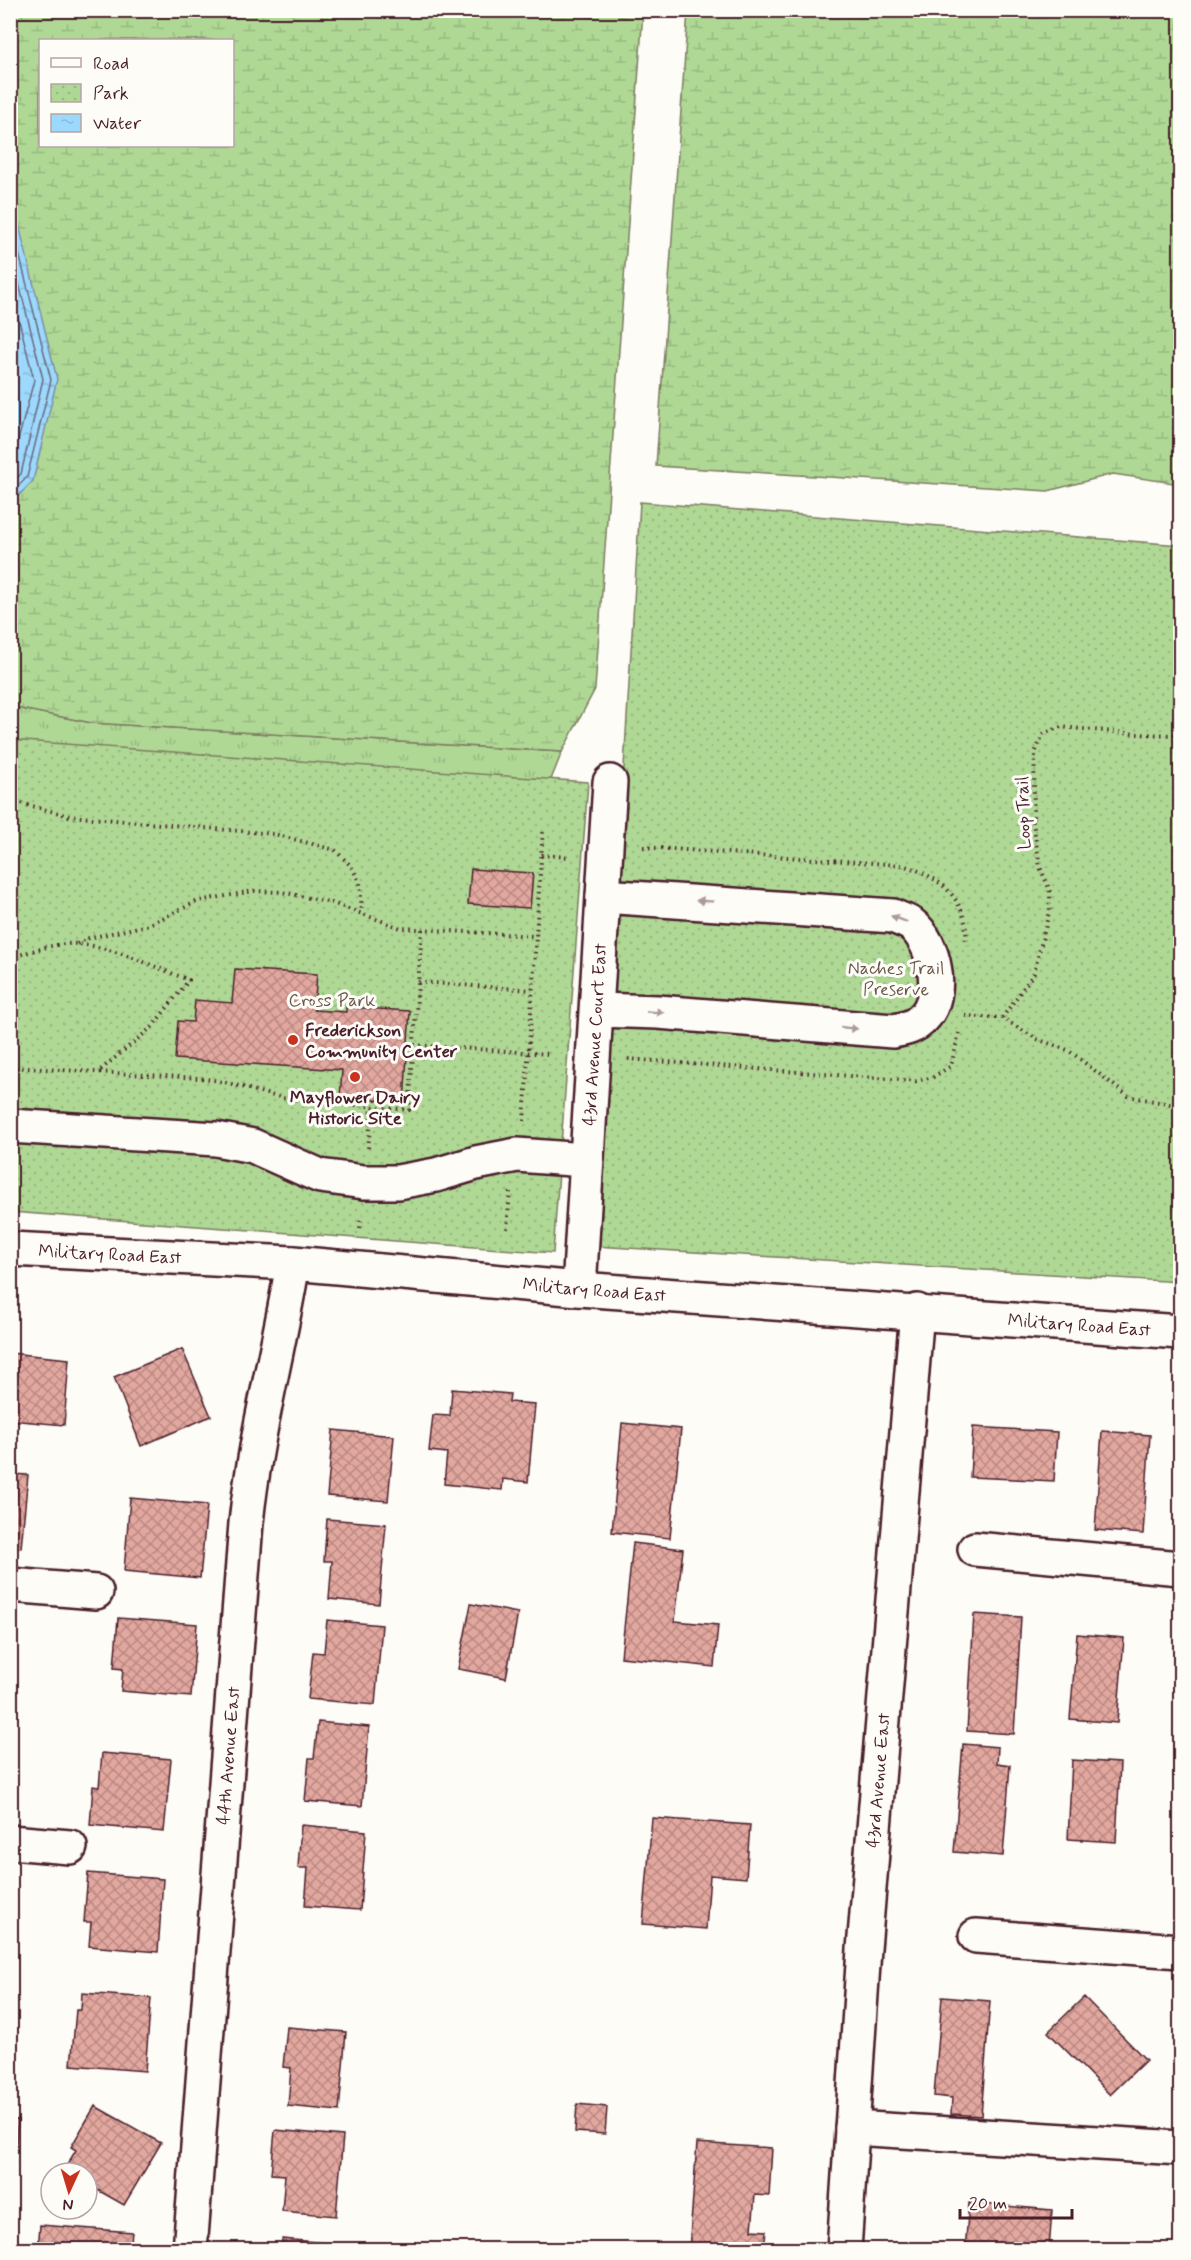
<svg xmlns="http://www.w3.org/2000/svg" width="1191" height="2260" font-family="Mynerve,sans-serif">
	<defs>
		<pattern id="grass-tufts" width="24" height="20" patternUnits="userSpaceOnUse" patternTransform="scale(1.5)"><rect width="24" height="20" fill="#afd895"/><path d="M3 7l-1-3M5 7V3M7 7l1-3M15 17l-1-3M17 17v-4M19 17l1-3" fill="none" stroke="#98b981"/></pattern>
		<pattern id="wetland-marsh" width="20" height="14" patternUnits="userSpaceOnUse" patternTransform="scale(1.5)"><rect width="20" height="14" fill="#afd895"/><path d="M1 5h8M5 5V1M11 12h8M15 12V8" fill="none" stroke="#98b981"/></pattern>
		<pattern id="park-dots" width="8" height="8" patternUnits="userSpaceOnUse" patternTransform="scale(1.5)"><rect width="8" height="8" fill="#afd895"/><path d="M2 2h.1M6 6h.1" fill="none" stroke="#98b981" stroke-width="1.8" stroke-linecap="round"/></pattern>
		<pattern id="water-ripples" width="26" height="14" patternUnits="userSpaceOnUse" patternTransform="scale(1.5)"><rect width="26" height="14" fill="#9cd9fd"/><path d="M2 4q2-2 4 0t4 0M15 11q2-2 4 0t4 0" fill="none" stroke="#88bad9"/></pattern>
		<pattern id="building-cross-hatch" width="8" height="8" patternUnits="userSpaceOnUse" patternTransform="scale(1.5)"><rect width="8" height="8" fill="#e2a89f"/><path d="M0 0l8 8M0 8l8-8" fill="none" stroke="#b98882"/></pattern>
	</defs>
	<rect width="100%" height="100%" fill="#fdfcf7"/>
	<filter id="ink" filterUnits="userSpaceOnUse"><feTurbulence type="fractalNoise" baseFrequency=".0167" numOctaves="2"/><feDisplacementMap in="SourceGraphic" scale="12" xChannelSelector="R" yChannelSelector="G"/><feConvolveMatrix kernelMatrix="1 2 1 2 8 2 1 2 1" color-interpolation-filters="sRGB"/></filter>
	<g filter="url(#ink)">
		<!-- grass -->
		<path fill="url(#grass-tufts)" stroke="#7c7c60" stroke-width="1.5" d="M11,707L92,723L562,752L544,797L11,952Z"/>
		<!-- wetland -->
		<path fill="url(#wetland-marsh)" stroke="#7c7c60" stroke-width="1.5" fill-rule="evenodd" d="M10,11H643L595,689L562,752L92,723L11,707ZM40,40H232V146H40Z
			M688,11H1180V484L1113,474L1048,491L656,466Z"/>
		<!-- park -->
		<path fill="url(#park-dots)" stroke="#7c7c60" stroke-width="1.5" d="M640,502L1180,545V1282L595,1246Z
			M10,740L588,782L553,1253L11,1212Z"/>
		<!-- water -->
		<path fill="url(#water-ripples)" stroke="#7b8fa9" stroke-width="1.5" d="M11,207L17,217L57,379L33,481L11,503Z"/>
		<g fill="none" stroke-linecap="round" stroke-linejoin="round">
			<!-- shore -->
			<path stroke="#6b697f" stroke-width="1.5" d="M10,218L51,380L27,477L10,495
				M10,248L43,379L21,474L10,484
				M10,285L34,380L10,471"/>
		</g>
		<!-- building -->
		<path fill="url(#building-cross-hatch)" stroke="#4a1f2b" stroke-width="1.5" d="M471,869L533,873L530,908L468,904Z
			M235,969L317,974L314,1010L346,1012V1007L410,1011L404,1102L340,1098L342,1070L175,1059L178,1021L193,1022L195,1000L232,1003Z
			M182,1349L211,1416L141,1446L114,1377Z
			M10,1353L69,1359L64,1425L10,1420Z
			M452,1389L510,1394L509,1402L535,1404L528,1482L503,1479L502,1490L444,1484L447,1453L429,1451L433,1415L450,1416Z
			M622,1423L681,1429L670,1538L612,1532Z
			M973,1427L1057,1432L1054,1481L970,1477Z
			M333,1430L394,1436L388,1501L327,1496Z
			M1102,1431L1150,1435L1143,1534L1095,1530Z
			M10,1474L28,1475L21,1548L10,1547Z
			M130,1498L207,1505L200,1578L124,1571Z
			M327,1519L386,1524L379,1604L329,1599L332,1561H324Z
			M633,1543L683,1549L675,1621L718,1625L714,1667L621,1657Z
			M471,1604L518,1613L506,1678L458,1669Z
			M974,1614L1021,1617L1014,1734L967,1731Z
			M118,1618L197,1624L191,1697L121,1691L123,1669L114,1668Z
			M327,1620L382,1625L375,1705L308,1699L313,1652L324,1653Z
			M1077,1634L1124,1638L1117,1723L1070,1719Z
			M318,1722L369,1727L362,1806L305,1801L309,1758H314Z
			M963,1744L998,1747L997,1763L1010,1765L1003,1856L954,1852Z
			M102,1753L171,1759L164,1832L90,1825L93,1786L99,1787Z
			M1072,1760L1120,1763L1116,1842L1068,1839Z
			M652,1818L750,1825L746,1878L710,1875L706,1929L643,1924Z
			M301,1825L366,1831L360,1910L305,1906L308,1868H298Z
			M88,1873L163,1879L158,1952L89,1946L91,1922H84Z
			M82,1993L151,1998L145,2071L71,2065L76,2010H81Z
			M942,1997L990,2001L981,2116L951,2114L952,2098L934,2096Z
			M1084,1997L1146,2060L1110,2095L1048,2032Z
			M287,2027L346,2032L339,2111L288,2106L291,2068L283,2067Z
			M577,2104L607,2107L605,2134L575,2132Z
			M95,2106L161,2143L124,2205L87,2184V2173H68L64,2170L76,2150L71,2147Z
			M10,2119L18,2120L12,2192H10Z
			M275,2130L343,2136L336,2216L282,2211L285,2175L271,2174Z
			M697,2143L772,2148L769,2196L755,2195L752,2230L766,2231L764,2250H689Z
			M969,2203L1052,2210L1049,2250H965Z
			M40,2225L132,2232L130,2250H38Z
			M282,2239L326,2243L325,2250H281Z"/>
		<g fill="none" stroke-linecap="round" stroke-linejoin="round">
			<!-- minor casing -->
			<g stroke="#4a1f2b" stroke-width="38">
				<g id="minor">
					<path d="M597,1010L658,1012L893,1031C905,1029 915,1027 923,1018C946,996 935,942 911,924C906,921 899,919 893,916L603,896"/>
					<path d="M10,1126L216,1139L253,1146L320,1176L364,1182H398L436,1175L476,1163L517,1155L585,1160"/>
					<path id="s1" d="M10,1249L293,1263L579,1289L1180,1332"/>
					<path id="s2" d="M579,1289L610,782"/>
					<path d="M975,1549L1180,1568"/>
					<path d="M10,1585L96,1592"/>
					<path d="M10,1842L70,1847"/>
					<path d="M976,1936L1180,1951"/>
					<path d="M852,2128L1180,2148"/>
					<path id="s3" d="M190,2250L246,1523C255,1435 279,1350 293,1263"/>
					<path id="s4" d="M844,2250L864,1949L917,1311"/>
				</g>
			</g>
			<!-- path -->
			<path stroke="#4a1f2b" stroke-width="4" stroke-dasharray="1.5 4.5" stroke-linecap="butt" d="M10,800L69,816L274,834L335,850L351,866L360,883L362,912
				M643,847L902,865C940,876 970,900 966,945
				M541,855L569,857
				M77,944L89,938L148,925L198,901L254,891L282,892L332,903L401,928L536,936
				M10,958C33,951 55,942 79,944C116,948 154,967 189,980L152,1027L98,1072
				M418,982L532,990
				M965,1016L1002,1018L1037,1039L1068,1050L1128,1096L1180,1106
				M1002,1018L1034,973L1050,908V891L1040,867L1033,822L1035,753L1043,734L1061,727L1137,734L1180,735
				M414,1045L550,1054
				M628,1059L916,1081L933,1077L951,1066L959,1033
				M10,1067L199,1078L221,1081L281,1098L409,1110L422,929
				M524,1121L543,829
				M368,1148L372,1107
				M360,1228L361,1218
				M507,1229L510,1192"/>
			<!-- minor -->
			<use href="#minor" stroke="#fdfcf7" stroke-width="33"/>
		</g>
		<!-- one-way arrows -->
		<defs><path id="oneway-solid" d="M-6-.8H1V-3.2L6.5 0L1 3.2V.8H-6Z" transform="scale(1.5)"/></defs>
		<g fill="#ac999b">
			<use href="#oneway-solid" transform="translate(705 901) rotate(-176)"/>
			<use href="#oneway-solid" transform="translate(899 919) rotate(-159)"/>
			<use href="#oneway-solid" transform="translate(655 1012) rotate(3)"/>
			<use href="#oneway-solid" transform="translate(849 1028) rotate(6)"/>
		</g>
	</g>
	<!-- markers -->
	<g fill="#c8321e" stroke="#fdfcf7" stroke-width="2">
		<circle cx="293" cy="1040" r="6"/>
		<circle cx="355" cy="1077" r="6"/>
	</g>
	<g text-anchor="middle" stroke-width="6" stroke-linejoin="round" paint-order="stroke">
		<!-- street labels -->
		<g font-size="18" fill="#4a1f2b" stroke="#fdfcf7">
			<text transform="translate(1023 813) rotate(-92)" y="6">Loop Trail</text>
			<text dy="6" stroke="none"><textPath href="#s2" startOffset="255">43rd Avenue Court East</textPath></text>
			<text dy="6" stroke="none"><textPath href="#s1" startOffset="100">Military Road East</textPath></text>
			<text dy="6" stroke="none"><textPath href="#s1" startOffset="586">Military Road East</textPath></text>
			<text dy="6" stroke="none"><textPath href="#s1" startOffset="1072">Military Road East</textPath></text>
			<text dy="6" stroke="none"><textPath href="#s3" startOffset="496">44th Avenue East</textPath></text>
			<text dy="6" stroke="none"><textPath href="#s4" startOffset="471">43rd Avenue East</textPath></text>
		</g>
		<!-- park labels -->
		<g font-size="18" fill="#68564b" stroke="#fdfcf7">
			<text x="896" y="974">Naches Trail<tspan x="896" dy="21">Preserve</tspan></text>
			<text x="332" y="1006">Cross Park</text>
		</g>
		<!-- poi labels -->
		<g font-size="18" font-weight="bold" fill="#4a1f2b" stroke="#fdfcf7" text-anchor="start">
			<text x="305" y="1036">Frederickson<tspan x="305" dy="21">Community Center</tspan></text>
			<text x="355" y="1103" text-anchor="middle">Mayflower Dairy<tspan x="355" dy="21">Historic Site</tspan></text>
		</g>
	</g>
	<!-- margin -->
	<rect width="1191" height="2260" fill="none" stroke="#fdfcf7" stroke-width="36"/>
	<rect x="18" y="18" width="1155" height="2224" fill="none" stroke="#4a1f2b" stroke-width="2" filter="url(#ink)"/>
	<!-- legend -->
	<rect x="39" y="39" width="195" height="108" fill="#fdfcf7" stroke="#b5a4a5" stroke-width="1.5"/>
	<rect x="51" y="58" width="30" height="9" fill="#fdfcf7" stroke="#b5a4a5" stroke-width="1.5"/>
	<text x="93" y="69" font-size="18" fill="#4a1f2b">Road</text>
	<rect x="51" y="84" width="30" height="18" fill="url(#park-dots)" stroke="#b5a4a5" stroke-width="1.5"/>
	<text x="93" y="99" font-size="18" fill="#4a1f2b">Park</text>
	<rect x="51" y="114" width="30" height="18" fill="url(#water-ripples)" stroke="#b5a4a5" stroke-width="1.5"/>
	<text x="93" y="129" font-size="18" fill="#4a1f2b">Water</text>
	<!-- north arrow -->
	<g transform="translate(69 2191) rotate(184)"><circle r="28" fill="#fdfcf7" stroke="#b5a4a5" stroke-width="1.5"/>
	<path d="M0-4.5L10 22L0 15L-10 22Z" fill="#c8321e"/>
	<text y="-9" font-size="16" font-weight="bold" text-anchor="middle" fill="#4a1f2b">N</text>
	</g>
	<!-- scale -->
	<path d="M960 2209v9h112v-9" fill="none" stroke="#4a1f2b" stroke-width="3"/>
	<text x="969" y="2209" font-size="18" fill="#4a1f2b" stroke="#fdfcf7" stroke-width="4.5" paint-order="stroke">20 m</text>
</svg>
